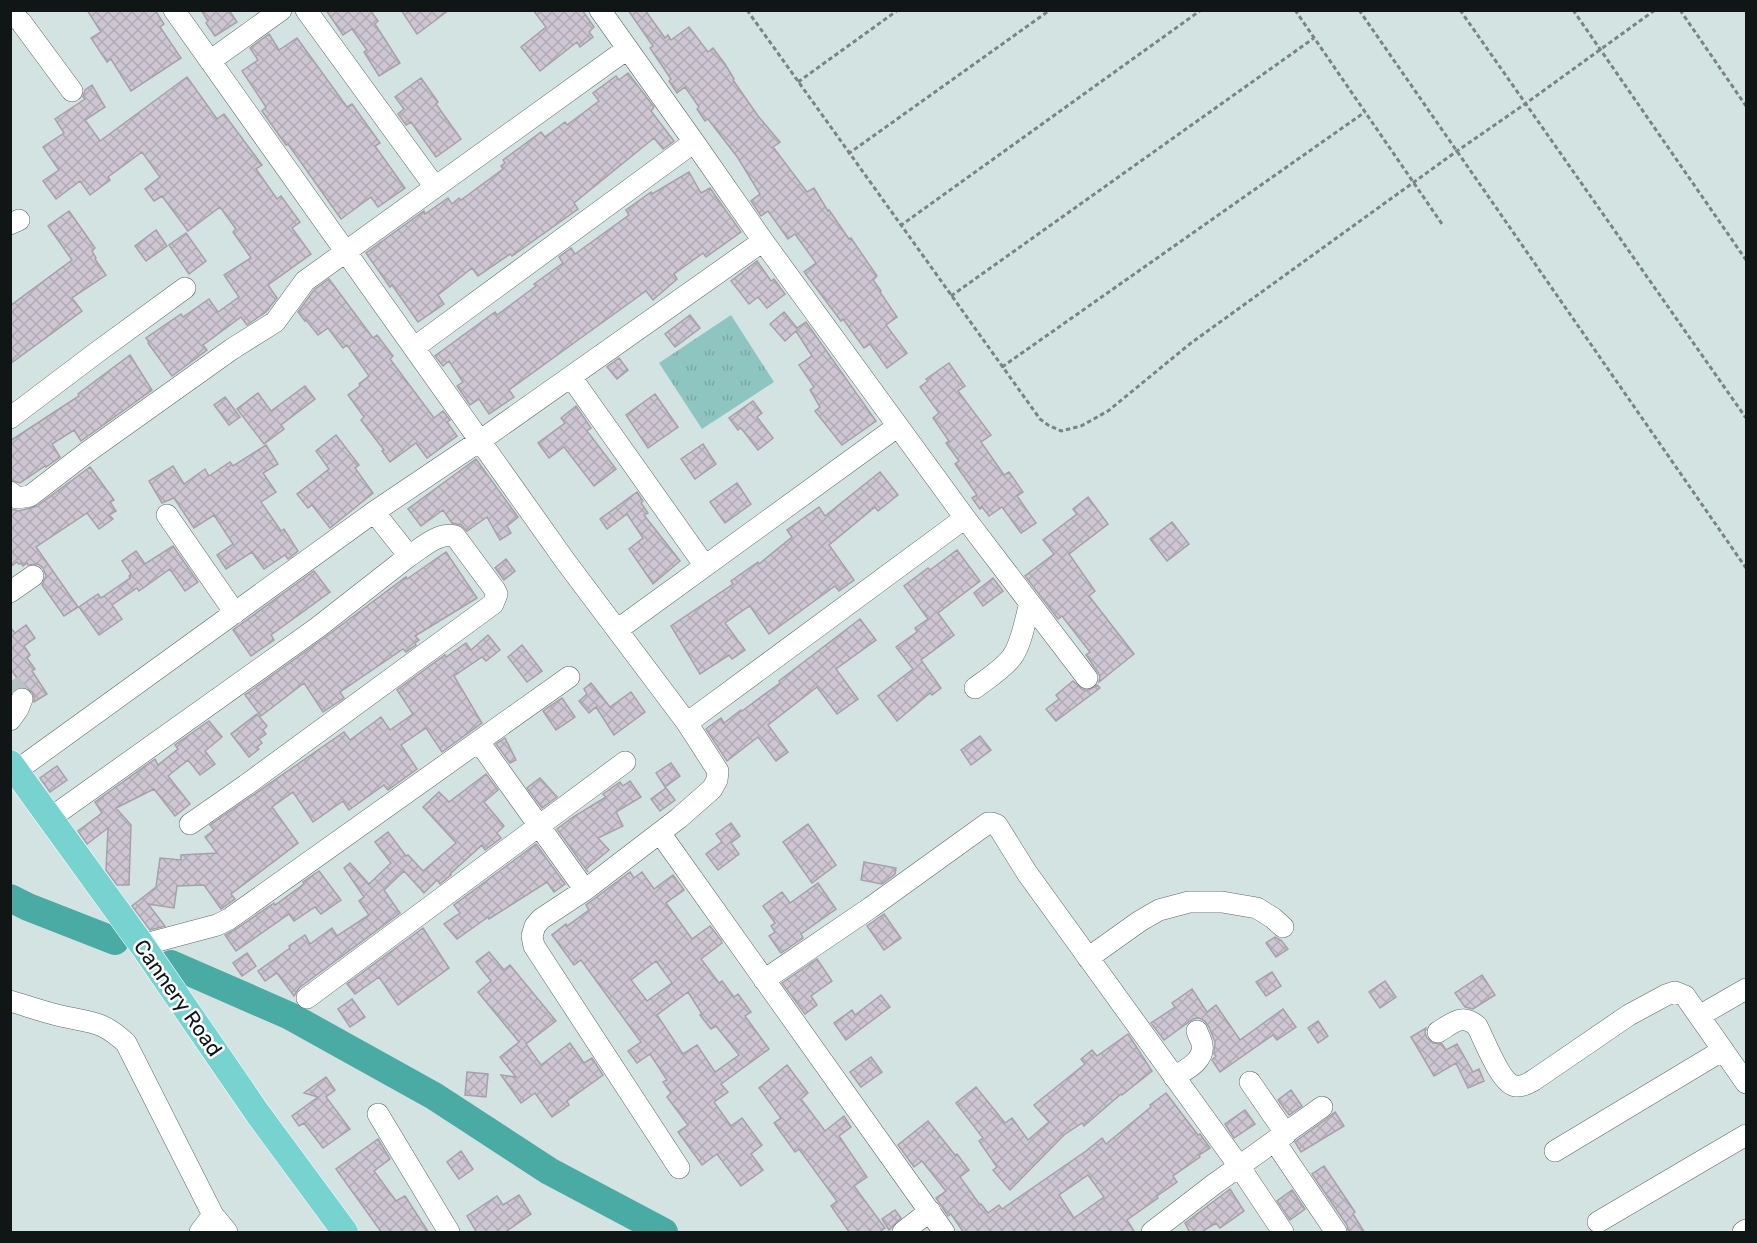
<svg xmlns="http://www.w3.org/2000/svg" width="1757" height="1243" font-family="Rubik,sans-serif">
	<defs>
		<pattern id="park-tufts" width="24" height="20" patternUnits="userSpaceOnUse" patternTransform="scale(1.5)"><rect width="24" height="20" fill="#8fc5c1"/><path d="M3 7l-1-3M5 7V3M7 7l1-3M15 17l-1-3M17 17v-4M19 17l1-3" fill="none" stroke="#7aa8a5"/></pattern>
		<pattern id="building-cross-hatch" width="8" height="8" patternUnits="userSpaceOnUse" patternTransform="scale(1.5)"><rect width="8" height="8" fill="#cec7d3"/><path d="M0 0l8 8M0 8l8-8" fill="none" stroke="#b0aab4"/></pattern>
	</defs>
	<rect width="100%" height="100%" fill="#d3e3e2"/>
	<!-- park -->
	<path fill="url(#park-tufts)" d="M731,315L774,382L702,429L659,363Z"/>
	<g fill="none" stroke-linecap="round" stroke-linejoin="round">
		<!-- river -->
		<path stroke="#4aaaa4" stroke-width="28" d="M10,898L28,907L115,941
			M171,964L290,1016L434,1096L549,1171L664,1232"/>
	</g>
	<!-- building -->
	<path fill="url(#building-cross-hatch)" stroke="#a6a0aa" stroke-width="1.5" fill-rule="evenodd" d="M87,10H155L164,24L160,27L181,58L131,91L111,59L107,62L91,38L101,32Z
		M201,10H229L237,22L215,36L206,23L208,21Z
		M326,10H370L378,21L375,24L400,63L379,76L364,52L367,50L352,29L343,35Z
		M401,10H449L417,34Z
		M533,10H582L594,27L589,32L593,37L580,47L577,42L540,71L521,47L546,27Z
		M628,10H645L665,38L668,35L671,40L689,27L708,52L713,48L725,64L734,79L733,80L758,116L780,142L773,147L807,192L814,188L828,211L829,210L849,239L851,238L877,276L873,280L881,291L880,292L897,317L886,325L907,353L887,368L870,344L864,348L843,319L841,321L804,272L816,263L795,234L788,239L768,211L761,216L751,201L760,194L738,158L708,119L705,121L697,109L699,107L685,87L677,93L669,81L671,79L650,48L653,46Z
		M269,34L279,50L297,38L347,107L352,104L380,143L375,146L405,188L378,207L371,197L341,219L288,144L286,145L262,111L266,107L242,71L258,60L250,48Z
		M628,73L654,107L651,111L674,141L663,149L654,138L574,203L578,209L512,256L510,254L478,276L472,268L438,295L444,304L418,322L392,285L390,287L366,253L424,211L425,214L448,198L452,204L459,198L461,200L503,169L501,166L505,163L503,160L541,132L545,137L565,122L567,125L599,101L593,93L616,76L619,80Z
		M187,77L217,119L224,114L262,165L256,169L277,199L281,196L300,222L292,228L311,254L268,285L277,298L266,312L247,325L241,317L203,345L207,350L172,376L148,343L149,342L146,338L181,314L183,317L209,299L218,312L239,297L224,275L251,258L233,232L236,229L220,207L188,231L162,196L154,201L145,189L160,177L142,152L108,177L110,180L90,195L80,181L56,199L43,181L59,170L43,147L64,133L55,119L85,99L83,97L85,90L92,85L105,107L85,120L100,141Z
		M421,78L438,102L436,104L461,139L436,157L411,122L406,125L398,114L404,109L395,97Z
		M689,172L701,193L710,188L741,232L706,257L703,253L674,274L677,279L653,300L646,291L578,340L509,390L514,397L489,414L479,399L470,405L457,386L463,382L449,361L443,366L435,356L495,312L497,315L536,286L534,284L563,263L559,257L571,248L575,254L629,215L626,210L651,192L652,194Z
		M69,211L95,248L92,251L96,258L95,259L106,275L72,298L82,311L10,364V306L72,260L48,226Z
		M156,230L167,246L146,261L135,246Z
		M186,233L206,261L189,274L169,245Z
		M757,261L771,281L774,279L785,294L767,308L758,297L749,304L731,281Z
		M329,279L373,338L377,335L393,356L390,359L434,418L443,411L450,420L447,422L457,436L427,458L416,443L390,462L382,451L384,450L361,420L364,417L348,395L360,386L359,384L369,376L347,345L343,348L328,328L318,335L306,320L305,321L298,312L314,290Z
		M784,312L797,328L806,322L876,421L842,445L815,411L820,407L810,390L814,387L799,365L812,356L796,331L785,341L770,324Z
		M690,315L700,328L675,347L665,334Z
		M130,355L152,390L81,441L74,430L52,444L60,457L46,467L45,466L20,483L10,480V441L79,396L78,394Z
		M619,358L628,370L617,379L607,367Z
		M949,363L965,386L958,391L991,435L981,442L1004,475L1009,472L1023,492L1017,496L1036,523L1021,533L1002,507L989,516L982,507L980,509L972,498L977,495L955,464L959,461L946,443L949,441L933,418L939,413L920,387L928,381L926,379Z
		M305,386L315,399L281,425L284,429L264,444L237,409L258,393L271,411Z
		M655,394L678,427L648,448L626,415Z
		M225,397L240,417L229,425L214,405Z
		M753,401L762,413L757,417L773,438L758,450L741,428L738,430L729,418Z
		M576,406L591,428L587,431L616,469L594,486L564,447L549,458L538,443L565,423L561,418Z
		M336,435L359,465L355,468L373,493L330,528L312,505L308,508L297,494L329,469L316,451Z
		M703,444L716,464L695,479L681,459Z
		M266,445L278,464L263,473L276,492L261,502L281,531L284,529L298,551L288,559L285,555L264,569L252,552L226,569L217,555L233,544L214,515L194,528L174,498L162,503L149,481L173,466L184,484L205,469L209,476L230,462L233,466Z
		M476,459L518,517L507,526L511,533L500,540L487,517L467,531L461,525L452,523L443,510L421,526L408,509Z
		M90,467L114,500L110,502L116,511L109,515L113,519L99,529L87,513L36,547L78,607L64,616L42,585L46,576L43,568L38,564L28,565L27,563L23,566L21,563L19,564L17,562L10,567V509L19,511L37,506Z
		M880,472L898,495L878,511L875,507L829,545L854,580L839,591L835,586L769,634L750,606L748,607L725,623L745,650L732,659L729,655L700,674L671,626L733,584L731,581L758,562L759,564L792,537L787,530L819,507L825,516Z
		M737,483L751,504L725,523L710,502Z
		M637,492L643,501L641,503L648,513L644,515L680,561L653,584L629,549L643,538L627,514L607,529L600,519Z
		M1088,497L1108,524L1069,554L1095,591L1089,596L1134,654L1099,682L1100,676L1097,671L1086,655L1090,652L1062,616L1058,619L1025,576L1054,554L1043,540L1077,514L1073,509Z
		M1172,522L1189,544L1167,561L1150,539Z
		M173,546L198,582L185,591L170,569L139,591L137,588L112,605L122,619L99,635L79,607L98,594L101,598L130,578L129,576L131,574L122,561L136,551L145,564Z
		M957,550L980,581L938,613L954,635L921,660L941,688L932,695L930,693L897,721L878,696L913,669L896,647L917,632L915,628L928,619L904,586L928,568L930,570Z
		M446,552L477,598L415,636L419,640L415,643L416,645L406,652L403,649L340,692L344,698L323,712L304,683L261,716L245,695L324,638L406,577L407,579Z
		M506,559L515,571L504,580L495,568Z
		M314,571L330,592L271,635L274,640L251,656L233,630Z
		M993,578L1003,591L983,606L974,593Z
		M860,619L876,640L836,669L858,699L837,714L817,687L768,725L788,752L776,761L758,737L727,761L706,729L721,718L724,723L741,710L742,711L780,683L779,681Z
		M26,625L35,638L24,646L30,655L27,658L35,669L32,671L47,694L34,702V697L32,692L23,687L10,668V627L15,633Z
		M488,635L500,650L486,661L482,657L454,676L482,723L442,752L426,728L401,745L417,769L388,790L384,785L349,810L343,801L313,822L293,792L272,807L298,843L231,894L235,899L221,909L204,885L177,886L174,908L148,904L165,926L150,930L132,906L156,887L160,858L181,860V855L217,853L205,837L214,830L210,825L344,732L350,740L381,717L390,730L413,714L397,690L445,655L446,657L466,643L471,650Z
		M522,645L542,671L527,682L508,657Z
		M1073,681L1083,690H1089L1097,685L1100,688L1056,721L1046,709L1059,699L1056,695Z
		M591,683L610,707L631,692L645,712L614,735L596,707L589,713L579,701L587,694L584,689Z
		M562,698L575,717L556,730L543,711Z
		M257,714L267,726L263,730L266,734L259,739L262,743L257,747L259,749L249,757L231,734Z
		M209,721L222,737L205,751L215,764L200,775L188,760L168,776L190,804L175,816L154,789L116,808L131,825L129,885H117L106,870L108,828L87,844L78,831L102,813L95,802L155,759L158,765L178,749L175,745Z
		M980,736L991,750L971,765L961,750Z
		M505,738L516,760L510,763L496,744Z
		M671,763L680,776L665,787L656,773Z
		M57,766L67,780L50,792L40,778Z
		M486,774L498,790L484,802L504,826L497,833L501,838L485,850L482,845L450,874L451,875L440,884L437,880L424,893L404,871L384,890L400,913L299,988L294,996L277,973L265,981L258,971L290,948L289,946L305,935L310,944L332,928L337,936L369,915L359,901L364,897L344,868L350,863L369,884L391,863L375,842L388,832L406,856L408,855L423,871L456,843L423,807L439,792L449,802Z
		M540,778L557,797L542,808L527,788Z
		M630,781L641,797L616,812L623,826L598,838L609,850L586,869L588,872L557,829L573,817L606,797L603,794L620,782L623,786Z
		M666,788L675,800L660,811L651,799Z
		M731,823L740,836L731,843L739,854L718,870L706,854L722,842L716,834Z
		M808,824L836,865L812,883L783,842Z
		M536,844L565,884L554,892L547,882L489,919L488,917L457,939L444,924L460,913L454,905Z
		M864,862L896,868L895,874L882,884L861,880Z
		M319,871L341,900L321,914L315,907L294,921L289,914L236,951L225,935L236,929L274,903L275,905L304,884L303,882Z
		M630,872L634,878L642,872L654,889L673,875L684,890L666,903L692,939L710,926L721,940L722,943L701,959L719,983L722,981L734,997L738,994L751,1012L745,1016L769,1049L721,1084L728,1092L714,1102L731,1126L742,1118L762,1145L751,1154L763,1170L741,1186L717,1154L702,1165L678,1132L688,1125L667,1097L671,1093L663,1082L667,1080L650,1054L637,1063L628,1051L641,1042L581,960L574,965L552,935L566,924L567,926L589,910L586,905ZM656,961L672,983L647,1001L631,980ZM688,992L702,1014L700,1015L711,1029L716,1026L739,1055L715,1072L697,1045L683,1054L657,1015Z
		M818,883L836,909L801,934L803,938L781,953L769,936L775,932L771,926L775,923L763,906L782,892L790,903Z
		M884,914L901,938L884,950L867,926Z
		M423,928L449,968L398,1005L379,977L355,994L347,984Z
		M1275,937L1281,940L1288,949L1276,957L1266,943Z
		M489,952L504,970L510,965L556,1021L526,1044L541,1065L570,1043L584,1063L592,1058L603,1075L567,1101L569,1105L552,1117L535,1093L521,1103L501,1075L516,1077L500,1057L519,1042L478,992L491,981L476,962Z
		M247,953L256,966L242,976L233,963Z
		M817,959L832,981L811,996L817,1005L805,1014L782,983Z
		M1272,972L1281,986L1266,996L1256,982Z
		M1482,975L1495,995L1473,1009L1465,1007L1455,993Z
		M1385,981L1396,997L1380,1008L1369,992Z
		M1192,989L1207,1012L1216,1005L1240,1040L1283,1009L1296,1027L1277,1040L1273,1035L1220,1072L1212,1060L1216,1056L1214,1054L1215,1042L1209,1027L1205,1021L1199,1018L1193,1019L1164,1040L1151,1023L1175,1007L1172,1003Z
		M881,995L890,1007L846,1040L834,1023L852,1010L855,1015Z
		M352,999L365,1017L350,1027L338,1009Z
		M1318,1021L1328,1036L1318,1043L1308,1028Z
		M1426,1028L1425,1033L1427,1038L1433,1043L1442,1044L1446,1050L1457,1044L1473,1072L1479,1069L1484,1081L1468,1088L1456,1063L1434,1076L1411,1037Z
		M1128,1034L1152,1071L1122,1095L1121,1094L1084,1126L1082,1123L1064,1135L1010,1190L993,1170L997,1167L979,1141L983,1138L956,1103L976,1087L1005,1123L1012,1118L1028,1140L1049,1122L1034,1105L1085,1064L1081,1059L1092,1050L1097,1056Z
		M871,1057L882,1072L861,1087L850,1072Z
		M787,1065L808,1093L801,1099L825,1131L844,1116L851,1127L839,1136L867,1177L854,1186L885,1228L878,1233H850L831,1206L837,1201L799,1149L795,1152L774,1123L781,1118L759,1088Z
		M467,1072L488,1074L486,1097L465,1095Z
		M326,1077L335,1090L326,1097L350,1129L323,1148L304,1123L299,1126L292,1116L318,1097L304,1093Z
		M1291,1090L1302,1106L1289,1115L1278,1100Z
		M1166,1093L1198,1135L1200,1134L1210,1148L1199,1155L1200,1157L1173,1176L1177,1182L1157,1196L1158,1198L1127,1220L1135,1233H964L951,1214L948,1216L936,1198L946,1191L922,1161L914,1167L898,1145L928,1121L955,1155L957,1154L969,1170L960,1177L980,1205L981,1204L988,1213L999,1205L1002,1209L1086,1151L1102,1138L1106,1144L1151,1107L1150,1105ZM1088,1175L1104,1197L1074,1218L1059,1195Z
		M1245,1110L1255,1124L1234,1138L1225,1124Z
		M1335,1112L1344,1126L1301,1152L1295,1142L1329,1117Z
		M378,1139L390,1159L374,1171L396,1201L405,1196L429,1233H382L336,1169Z
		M461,1151L473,1169L459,1179L447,1162Z
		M1324,1166L1355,1212L1353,1214L1365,1233H1349L1347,1225L1312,1174Z
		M1230,1189L1244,1211L1220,1228L1216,1223L1200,1233H1190L1185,1223Z
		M1292,1190L1305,1209L1290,1220L1277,1201Z
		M519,1195L531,1214L504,1233H477L467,1216L497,1196L503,1205Z
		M895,1210L901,1218L889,1230L882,1219Z"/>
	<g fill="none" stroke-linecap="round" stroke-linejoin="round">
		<!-- minor-tunnel -->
		<path stroke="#b6c4c3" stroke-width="21" stroke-dasharray="21 10" stroke-linecap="butt" d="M10,682L22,699"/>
		<!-- minor casing -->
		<g stroke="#5c6a69" stroke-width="22">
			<path id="minor" d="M174,10L566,562L687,723L718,771L717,780L712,789L679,818L585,890L541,919L535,926L532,936L534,946L679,1168
				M306,10L435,187
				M600,10L694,142L763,241L965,518L1087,678
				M10,17H15L21,22L72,91
				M210,61L281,10
				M10,224L19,220
				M415,347L694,142
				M571,377L705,566
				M10,418L96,353L185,288
				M10,492L17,498L30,496L86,453L232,349L275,322L305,281L627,49
				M167,515L235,613
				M10,592L33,576
				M617,630L898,426
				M975,688C987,679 1003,669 1012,657C1022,643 1025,620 1030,603
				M10,720L18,709L22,699
				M687,723L965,518
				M479,742L585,890
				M16,771L374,512L481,440L763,241
				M49,819L317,628L409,556
				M190,824L246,785L493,604L497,594L495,590L455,536C438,532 422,548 409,556L374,512
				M660,833L944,1232
				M142,945L217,925L229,919L569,677
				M1088,958L1140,921L1159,910L1189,902H1222L1257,908L1273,918L1283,927
				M764,980L870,908L988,823H992L997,825L1027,873L1239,1166L1283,1232
				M307,998L625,762
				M10,1001C27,1006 44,1012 61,1016C92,1023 101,1020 126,1043L213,1215L227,1232
				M1699,1016L1746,989
				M1438,1032C1453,1023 1462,1013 1477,1026C1484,1039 1501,1085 1516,1086C1522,1087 1529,1083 1534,1080L1629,1015L1666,995L1675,992L1685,996L1746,1083
				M1174,1077C1185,1070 1205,1061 1202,1045C1202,1041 1198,1035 1197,1031
				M1250,1082L1286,1134
				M378,1114L449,1232
				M1275,1142L1336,1232
				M1555,1151L1723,1050
				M1598,1222L1746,1135
				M200,1232L213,1215
				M903,1232L930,1211
				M1152,1232L1213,1185L1322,1107
				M1743,1232L1746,1230"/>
		</g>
		<!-- major casing -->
		<g stroke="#fff" stroke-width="27">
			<path id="major" d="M10,763L142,945L258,1114L345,1232"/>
		</g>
		<!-- path -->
		<path stroke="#798483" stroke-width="3" stroke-dasharray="4.5 3" stroke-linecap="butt" d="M747,10L1040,419L1048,425L1061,431L1081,426L1108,411L1191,343L1457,151L1525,104L1655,10
			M1295,10L1442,224
			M1359,10L1746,568
			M1460,10L1746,418
			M1573,10L1746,260
			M1680,10L1746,106
			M798,82L898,10
			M848,154L1050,10
			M900,226L1201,10
			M951,296L1314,38
			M1002,367L1365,112"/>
		<!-- minor -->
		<use href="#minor" stroke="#fff" stroke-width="21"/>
		<!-- major -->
		<use href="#major" stroke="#77d3cf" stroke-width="26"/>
	</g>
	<g text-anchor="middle" stroke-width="5" stroke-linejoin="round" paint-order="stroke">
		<!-- street labels -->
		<g font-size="21" fill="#101615" stroke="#fff">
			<text transform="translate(178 998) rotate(55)" y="7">Cannery Road</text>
		</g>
	</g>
	<!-- border -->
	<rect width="1757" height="1243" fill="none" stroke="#101615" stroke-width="24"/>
</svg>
